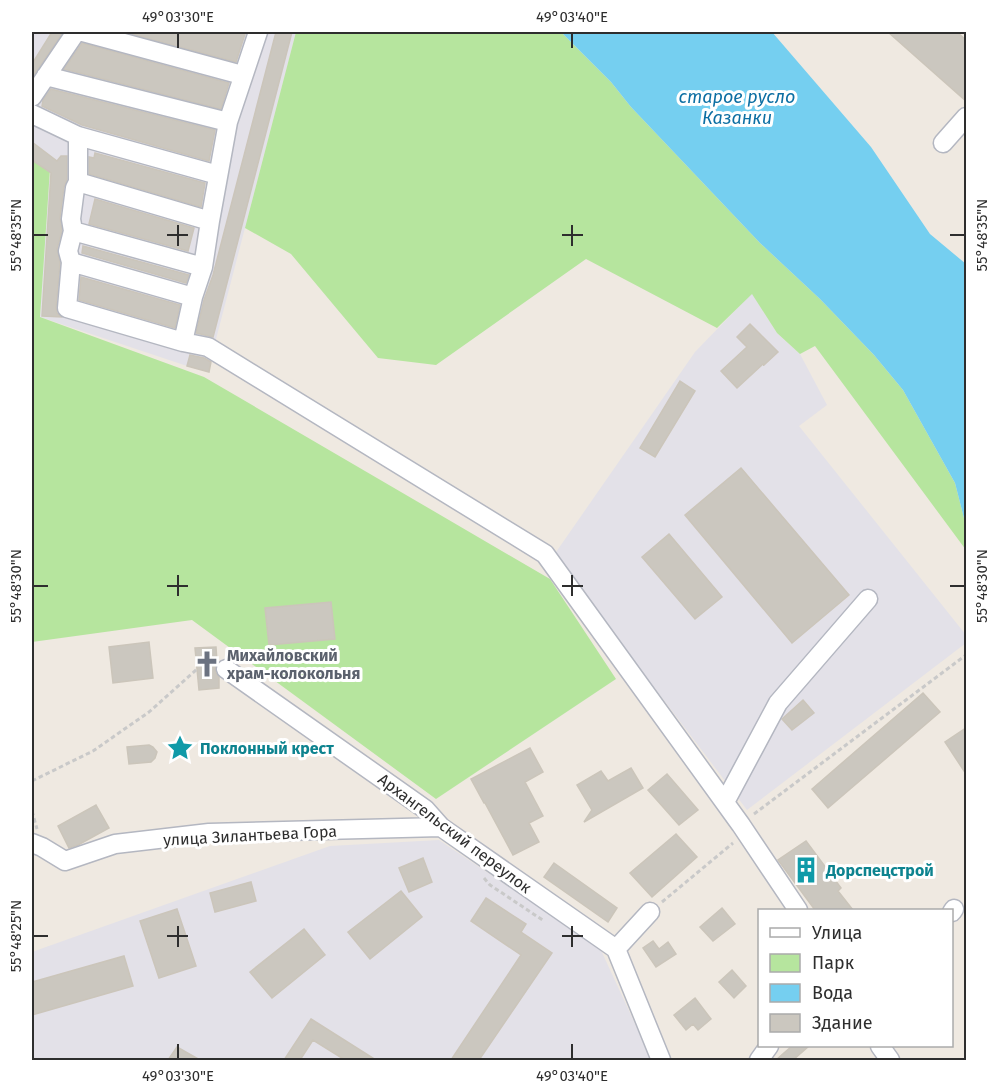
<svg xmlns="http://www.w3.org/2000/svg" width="998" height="1092" font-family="'Fira Sans',sans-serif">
	<rect width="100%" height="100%" fill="#efe9e1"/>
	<!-- industrial -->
	<path fill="#e3e1e8" d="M35,32H296L208,370L190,367L40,317L50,170L32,154V37Z
		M752,293L777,333L800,354L827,405L799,426L966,635V643L747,810L554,555L695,352Z
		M439,840L600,948L648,1052L653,1060H32V952L330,846Z"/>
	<!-- green -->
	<path fill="#b6e59e" d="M296,32H561L611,82L631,107L760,243L820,299L874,355L903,390L955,483L966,526V550L815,346L800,354L777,333L752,294L717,328L586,259L436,365L378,358L291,254L245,228Z
		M32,154L50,169L40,317L204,377L550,579L616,679L436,799L192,620L32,642Z"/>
	<!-- water -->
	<path fill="#75cff0" d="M561,32H772L871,147L930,234L966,264V526L955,483L903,390L874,355L820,299L760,243L631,107L611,82Z"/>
	<!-- building -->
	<path fill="#cbc7bf" stroke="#cbc5ba" stroke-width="1.5" d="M52,32H63L32,78V64Z
		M124,32H234L245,34L236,62Z
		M276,32H292L213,337L196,333L204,300L213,275Z
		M888,32H957L966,40V101Z
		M82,43L229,83L221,109L64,69Z
		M51,89L215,130L209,161L82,125L42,106L43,100Z
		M32,142L57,161L61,156H67V179L64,187L60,218L62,231L57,249L60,263L56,308L57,313L61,317L42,316L51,173L32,160Z
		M95,153L205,183L201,207L89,174V157L94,158Z
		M95,199L194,228L188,251L89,224Z
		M83,246L189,275L186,283L82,253Z
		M81,277L180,305L175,328L79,300Z
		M750,324L778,352L764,365L763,364L737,388L721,371L747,347L737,337Z
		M190,355L204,358L211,362L209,372L187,366Z
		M680,381L695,391L655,457L640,448Z
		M741,468L849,595L792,643L685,515Z
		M669,534L722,597L695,619L642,557Z
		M331,602L335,639L269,645L265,608Z
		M149,642L153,678L113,683L109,647Z
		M216,647L217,662L215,669L216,673L219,677V688L199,690L195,648Z
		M923,693L940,712L828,808L812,789Z
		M803,700L814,713L792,730L782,719Z
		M966,728V774L945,742Z
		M149,745L153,747L157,752L155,758L151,762L129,764L127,747Z
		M530,748L543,772L525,782L543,816L529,823L539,842L513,855L485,803H484L471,779Z
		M631,768L643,788L584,822L592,810L577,785L601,771L608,781Z
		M667,774L698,810L679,825L648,790Z
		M96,805L109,828L78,845L69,848L58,826Z
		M676,834L697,857L652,897L630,873Z
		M806,841L841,888L838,891L853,910H815L778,860Z
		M423,858L432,882L409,892L399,868Z
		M554,863L617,908L608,922L544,877Z
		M251,882L256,901L215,912L210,893Z
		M401,891L422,917L370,959L348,932Z
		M486,898L526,924L521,932L552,953L479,1060H451L521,955L471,921Z
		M722,908L735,924L713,941L700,927Z
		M177,909L196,966L159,978L140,921Z
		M304,929L325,955L272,998L250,972Z
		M653,941L659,949L668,942L676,954L656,967L643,948Z
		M124,956L133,986L32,1015V982Z
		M732,970L746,986L734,998L719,982Z
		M695,998L711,1019L698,1030L693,1024L686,1030L674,1015Z
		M311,1019L376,1060H345L313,1040L300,1060H284Z
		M792,1046H809L793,1060H776Z
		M177,1047L200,1060H168Z"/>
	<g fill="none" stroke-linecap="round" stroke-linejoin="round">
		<!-- minor casing -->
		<g stroke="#b4b7c1" stroke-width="21">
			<path id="minor" d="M83,32L242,75
				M46,76L228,122
				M32,97L76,32
				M32,114L78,136L218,175
				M78,136V182L75,188L71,219L73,231L68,251L71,262L67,308L183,342L208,347L545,554L741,825L798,910
				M943,143L966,117
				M78,182L210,221
				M73,231L203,267
				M71,262L193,297
				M183,342L193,297L203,267L210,221L228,122L258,32
				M226,669L425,809L441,827L616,949L661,1060
				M725,802L778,703L868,599
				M32,843L42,847L65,861L115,844L209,833L441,827
				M952,912L954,909
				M616,949L650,912
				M880,1046L890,1060
				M759,1060L769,1046"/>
		</g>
		<!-- path -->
		<path stroke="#c9c9c9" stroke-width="3" stroke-dasharray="4.5 3" stroke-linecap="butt" d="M32,781L93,751L149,712L197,669
			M32,811L37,829
			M754,814L966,655
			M484,878L490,885L544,921
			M662,902L733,843"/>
		<!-- minor -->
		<use href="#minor" stroke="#fff" stroke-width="18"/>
	</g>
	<!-- ticks -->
	<path fill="none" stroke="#2e2e2e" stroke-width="2" d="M178,33V48M572,33V48M178,225V246M572,225V246M33,235H48M167,235H188M562,235H583M950,235H965M178,575V596M572,575V596M33,586H48M167,586H188M562,586H583M950,586H965M178,926V947M572,926V947M33,936H48M167,936H188M562,936H583M178,1044V1059M572,1044V1059"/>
	<!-- icons -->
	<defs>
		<g id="church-bare" transform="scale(2.07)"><path d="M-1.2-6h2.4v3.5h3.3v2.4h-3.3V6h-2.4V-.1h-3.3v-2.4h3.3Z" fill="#6b7280" stroke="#fff" stroke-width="2.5" paint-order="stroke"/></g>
		<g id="sight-bare" transform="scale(2.07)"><path d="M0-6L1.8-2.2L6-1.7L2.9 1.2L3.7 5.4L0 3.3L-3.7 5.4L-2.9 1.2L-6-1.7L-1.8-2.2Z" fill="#0f9aa8" stroke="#fff" stroke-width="2.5" paint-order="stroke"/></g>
		<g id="building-bare" transform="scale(2.07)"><path d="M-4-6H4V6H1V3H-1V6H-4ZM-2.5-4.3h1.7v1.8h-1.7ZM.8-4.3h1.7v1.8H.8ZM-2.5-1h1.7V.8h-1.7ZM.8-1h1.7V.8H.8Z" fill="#0f9aa8" stroke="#fff" stroke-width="2.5" paint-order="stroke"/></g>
	</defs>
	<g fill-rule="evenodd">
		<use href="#church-bare" x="207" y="664"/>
		<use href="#sight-bare" x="180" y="748"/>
		<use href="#building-bare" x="806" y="870"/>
	</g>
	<g text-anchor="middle" stroke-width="6" stroke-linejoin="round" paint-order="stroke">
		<!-- worship labels -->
		<g font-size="16" font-weight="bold" fill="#5b616d" stroke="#fff" text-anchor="start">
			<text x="227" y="661">Михайловский<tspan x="227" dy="18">храм-колокольня</tspan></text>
		</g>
		<!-- culture labels -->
		<g font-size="16" font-weight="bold" fill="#0d838f" stroke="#fff" text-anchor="start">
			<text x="200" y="754">Поклонный крест</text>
			<text x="826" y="876">Дорспецстрой</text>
		</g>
		<!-- street labels -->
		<g font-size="16" fill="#2e2e2e" stroke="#fff">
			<text transform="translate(455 833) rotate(37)" y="6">Архангельский переулок</text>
			<text transform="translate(250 835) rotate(-3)" y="6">улица Зилантьева Гора</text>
		</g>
		<!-- water labels -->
		<g font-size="18" font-style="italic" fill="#0d6fa3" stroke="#fff">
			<text x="737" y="103">старое русло<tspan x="737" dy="21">Казанки</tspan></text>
		</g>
	</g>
	<!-- border -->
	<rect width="998" height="1092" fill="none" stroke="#ffffff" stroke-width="66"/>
	<!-- legend -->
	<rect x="758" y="909" width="195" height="138" fill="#ffffff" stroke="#ababab" stroke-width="1.5"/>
	<rect x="770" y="928" width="30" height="9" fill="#ffffff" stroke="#ababab" stroke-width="1.5"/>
	<text x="812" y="939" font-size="18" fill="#2e2e2e">Улица</text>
	<rect x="770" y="954" width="30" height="18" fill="#b6e59e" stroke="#ababab" stroke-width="1.5"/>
	<text x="812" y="969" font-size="18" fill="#2e2e2e">Парк</text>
	<rect x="770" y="984" width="30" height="18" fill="#75cff0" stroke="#ababab" stroke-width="1.5"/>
	<text x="812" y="999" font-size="18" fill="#2e2e2e">Вода</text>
	<rect x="770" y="1014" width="30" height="18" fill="#cbc7bf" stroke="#ababab" stroke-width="1.5"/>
	<text x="812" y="1029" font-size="18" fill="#2e2e2e">Здание</text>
	<rect x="33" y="33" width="932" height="1026" fill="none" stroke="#2e2e2e" stroke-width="2"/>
	<g font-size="15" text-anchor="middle" fill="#2e2e2e">
		<text x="178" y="22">49°03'30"E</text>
		<text x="572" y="22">49°03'40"E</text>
		<text transform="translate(16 235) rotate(-90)" y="5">55°48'35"N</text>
		<text transform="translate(982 235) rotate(-90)" y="5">55°48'35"N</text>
		<text transform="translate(16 586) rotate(-90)" y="5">55°48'30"N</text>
		<text transform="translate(982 586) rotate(-90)" y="5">55°48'30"N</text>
		<text transform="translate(16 936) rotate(-90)" y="5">55°48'25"N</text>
		<text x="178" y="1081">49°03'30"E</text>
		<text x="572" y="1081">49°03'40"E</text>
	</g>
</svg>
